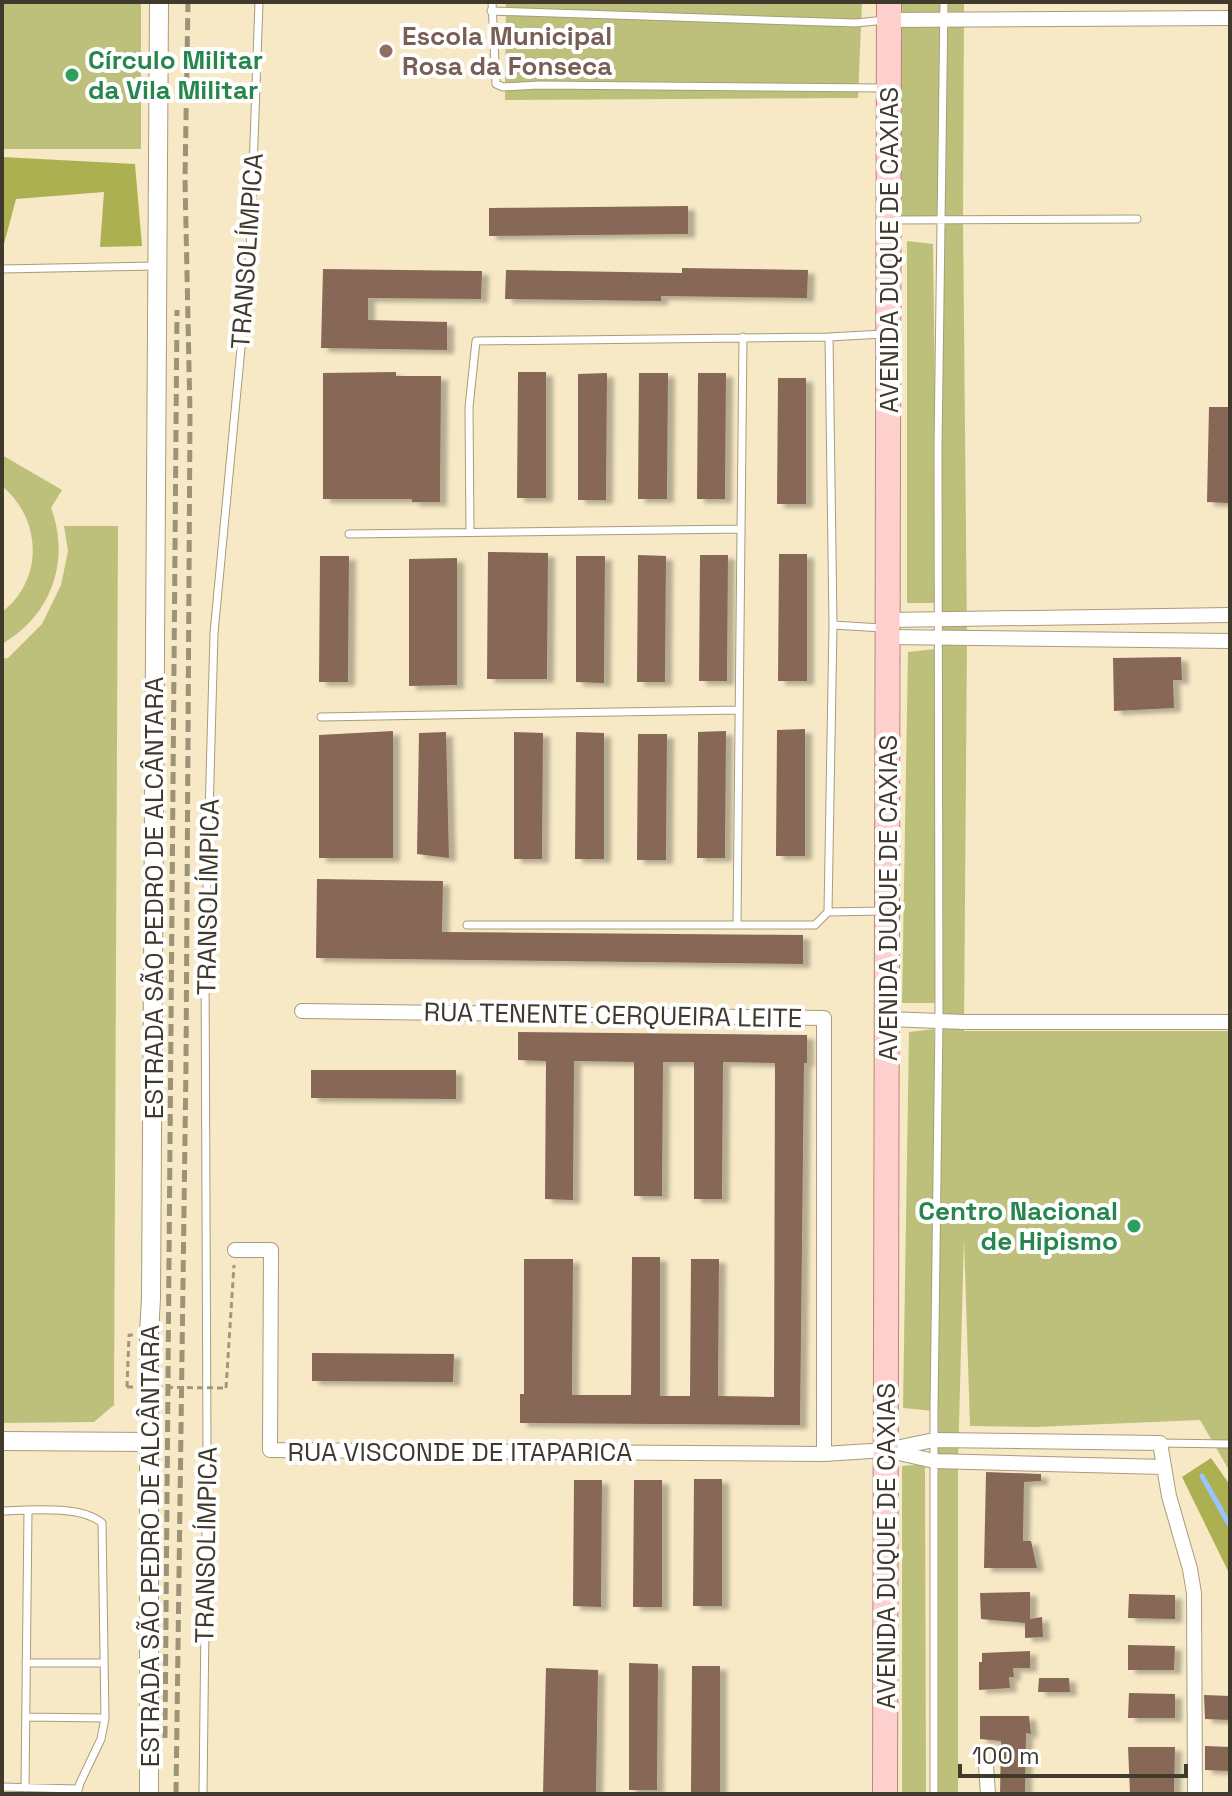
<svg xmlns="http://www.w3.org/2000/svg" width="1232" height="1796" font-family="'Space Grotesk',sans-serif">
	<defs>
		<filter id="shadow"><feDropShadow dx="7" dy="4" stdDeviation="2" flood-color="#0004"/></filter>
	</defs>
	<rect width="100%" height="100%" fill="#f7e9c5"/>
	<!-- green -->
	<path fill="#bdc07b" d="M2,2H141V149H2Z
		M506,2H862L858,98L505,100Z
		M892,2H964L963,219L967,638L964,1031H1230V1472L1200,1420L1035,1427L970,1426L964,1238L958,1462V1794H935L934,1411L903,1408L909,1032L934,1029V1245L936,1003H902L908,652L935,649V603H907V241L933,244L936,473L941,220H889Z
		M2,455L62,490L51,508C71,561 51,616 2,644V612C44,580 42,519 2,486Z
		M64,526H118L114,1405L94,1422L2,1423V659L8,658L42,624L61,585L68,551Z
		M925,1464L926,1794H902V1466Z"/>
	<!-- forest -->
	<path fill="#adb050" d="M2,157L135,164L142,246L100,247L104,192L16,199L4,244H2Z
		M1211,1458L1230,1485V1575L1182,1477Z"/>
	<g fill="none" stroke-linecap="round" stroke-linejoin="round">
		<!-- stream -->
		<path stroke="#96c5ff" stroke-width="5" d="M1202,1476L1230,1526"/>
	</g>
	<!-- building -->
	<path fill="#876756" filter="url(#shadow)" d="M688,206V234L489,236V208Z
		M682,268L808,270L807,298L661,296V301L505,299L506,270L682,273Z
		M323,269L482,271L481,299L368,298V320L447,322V350L321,348Z
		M396,372V376H441L440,502H412V499H323V373Z
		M518,372H546V498H517Z
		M607,373L606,500H578V374Z
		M639,373H668L667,499H638Z
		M698,373H726L725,499H697Z
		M778,378H806V504H777Z
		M1209,407H1229L1228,503L1207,502Z
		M488,552L548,553L547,679H487Z
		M779,554H807V681H778Z
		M638,555L666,556L665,682H637Z
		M700,555H728L727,681H699Z
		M320,556H349L348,682H319Z
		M576,556H605L604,683L576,682Z
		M457,558V685L409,686V559Z
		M1181,657L1182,680H1173L1174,708L1114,711L1113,658Z
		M805,729V856H776L777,730Z
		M393,731V858H319V735Z
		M726,731L725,858H697L698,732Z
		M446,732L449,858L417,854L419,733Z
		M514,732L543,733L542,859H514Z
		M576,732L604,733V859H575Z
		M638,734H667L666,860H637Z
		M317,879L443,881L442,932L803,935V964L316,958Z
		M518,1032L807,1035V1063H804L800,1425L520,1423V1394H524V1259H573L572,1395H631L632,1257H660V1396H690L691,1259H719L718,1396L774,1397L775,1063L723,1062L722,1199H694V1062H663L662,1196H634V1062L574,1061L573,1200L545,1199L546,1061L518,1060Z
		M311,1070H456V1099L311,1098Z
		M312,1353L454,1354L453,1382L312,1381Z
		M986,1472L1041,1474V1481L1024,1482L1023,1541H1031L1037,1568H984Z
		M694,1479H722V1606H693Z
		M574,1480H602L601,1607L573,1606Z
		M634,1480H662V1607H633Z
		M1030,1592V1619L1042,1617L1043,1637L1025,1638V1623L981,1619L980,1593Z
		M1129,1594L1175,1595V1619L1128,1618Z
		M1128,1645L1175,1646L1174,1670H1128Z
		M1030,1651V1668H1013L1014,1677H1009L1010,1688L979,1690V1662H982V1653Z
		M629,1663L658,1664L657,1790H629Z
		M692,1666H720V1793L691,1792Z
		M546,1668L598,1670L596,1794H543Z
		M1039,1678H1069L1070,1692H1038Z
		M1129,1693L1175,1694V1718H1128Z
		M1204,1695L1230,1696V1720L1205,1719Z
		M980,1716H1029L1031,1734L1026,1733L1025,1794H1000L1001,1741L980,1739Z
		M1205,1746L1230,1747V1771L1205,1770Z
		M1128,1747H1175L1174,1794H1130Z"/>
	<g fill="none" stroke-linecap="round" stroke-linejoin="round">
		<!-- service casing -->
		<g stroke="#a99c7a" stroke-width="9">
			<path id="service" d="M492,2L496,84L503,87L539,85L883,88
				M491,11L856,23L885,20
				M891,220L1137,219
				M2,269L155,266
				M829,337L833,625L828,912L883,911
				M470,532L469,407L476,341L829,337L883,334
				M349,534L741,529
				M833,625L882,628
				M321,717L739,710
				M467,925H815L828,912
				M737,925L743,337
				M1160,1443L1230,1444
				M2,1511C30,1510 81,1505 102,1523L105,1718L101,1739L80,1783L77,1794
				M26,1663H104
				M26,1717L105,1718
				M2,1787L78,1789
				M25,1788L28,1510
				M203,1794L207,1449L205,959L214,633L250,253L259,2
				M934,1794V1411L939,1020L938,446L944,2"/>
		</g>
		<!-- minor casing -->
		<g stroke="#a99c7a" stroke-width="16">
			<path id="minor" d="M889,20L1230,18
				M888,620L1230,615
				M888,637L1230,641
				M302,1011L824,1018V1454
				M888,1019L964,1022H1230
				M235,1250H271L270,1450L824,1454L886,1450L934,1440L1160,1443L1169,1496L1190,1569L1194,1593L1195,1794
				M890,1451L934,1461L1164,1467
				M986,1766L988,1794"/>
		</g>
		<!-- tertiary casing -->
		<g stroke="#a99c7a" stroke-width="20">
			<path id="tertiary" d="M2,1441L150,1442
				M149,1794V1334L151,1298L159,2"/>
		</g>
		<!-- primary casing -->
		<g stroke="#b9867f" stroke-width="26">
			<path id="primary" d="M885,1794L889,2"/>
		</g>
		<!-- path -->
		<path stroke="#a1977d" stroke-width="3" stroke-dasharray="6 4" stroke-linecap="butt" d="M127,1387L129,1335H133
			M226,1388L234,1265"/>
		<!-- service -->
		<use href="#service" stroke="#fff" stroke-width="7"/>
		<!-- minor -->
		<use href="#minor" stroke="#fff" stroke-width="14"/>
		<!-- tertiary -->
		<use href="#tertiary" stroke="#fff" stroke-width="18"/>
		<!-- primary -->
		<use href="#primary" stroke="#fdcfcd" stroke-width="24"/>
		<!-- rail -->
		<path stroke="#9c9379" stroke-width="5" stroke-dasharray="12 6" stroke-linecap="butt" d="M165,1738L177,310
			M176,1794L186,1064L190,414L185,179L188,2"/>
		<!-- path-bridge -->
		<path stroke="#a1977d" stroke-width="3" stroke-dasharray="6 4" stroke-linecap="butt" d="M127,1387L226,1388"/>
	</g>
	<!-- markers -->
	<circle fill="#8d6e63" stroke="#fff" stroke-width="3" cx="386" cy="51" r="8"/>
	<g fill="#2e9e5b" stroke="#fff" stroke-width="3">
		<circle cx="72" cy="75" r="8"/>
		<circle cx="1134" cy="1226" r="8"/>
	</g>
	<g text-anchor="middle" stroke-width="8" stroke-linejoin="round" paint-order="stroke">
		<!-- education labels -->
		<g font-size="26" font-weight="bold" fill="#785e54" stroke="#fff" text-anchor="start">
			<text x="402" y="45">Escola Municipal<tspan x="402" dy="30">Rosa da Fonseca</tspan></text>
		</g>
		<!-- leisure labels -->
		<g font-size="26" font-weight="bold" fill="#27864d" stroke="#fff" text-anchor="start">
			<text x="88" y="69">Círculo Militar<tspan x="88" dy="30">da Vila Militar</tspan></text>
			<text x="1118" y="1220" text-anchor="end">Centro Nacional<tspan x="1118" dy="30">de Hipismo</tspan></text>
		</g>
		<!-- street labels -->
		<g font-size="26" fill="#3f3a2c" stroke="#fff">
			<text transform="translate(889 250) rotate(-90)" y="9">AVENIDA DUQUE DE CAXIAS</text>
			<text transform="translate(247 251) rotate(-86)" y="9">TRANSOLÍMPICA</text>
			<text transform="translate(208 897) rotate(-89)" y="9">TRANSOLÍMPICA</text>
			<text transform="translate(154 898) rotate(-90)" y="9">ESTRADA SÃO PEDRO DE ALCÂNTARA</text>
			<text transform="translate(888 898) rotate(-90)" y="9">AVENIDA DUQUE DE CAXIAS</text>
			<text transform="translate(613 1015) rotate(1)" y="9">RUA TENENTE CERQUEIRA LEITE</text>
			<text x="460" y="1461">RUA VISCONDE DE ITAPARICA</text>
			<text transform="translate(206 1545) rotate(-89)" y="9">TRANSOLÍMPICA</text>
			<text transform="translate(150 1546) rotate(-90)" y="9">ESTRADA SÃO PEDRO DE ALCÂNTARA</text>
			<text transform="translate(886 1546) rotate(-90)" y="9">AVENIDA DUQUE DE CAXIAS</text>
		</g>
	</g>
	<!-- border -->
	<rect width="1232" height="1796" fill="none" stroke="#3f3a2c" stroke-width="8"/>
	<!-- scale -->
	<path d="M960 1764v12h226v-12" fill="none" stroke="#3f3a2c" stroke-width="4"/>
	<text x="972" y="1764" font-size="24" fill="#3f3a2c" stroke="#ffffff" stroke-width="6" paint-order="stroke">100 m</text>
</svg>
